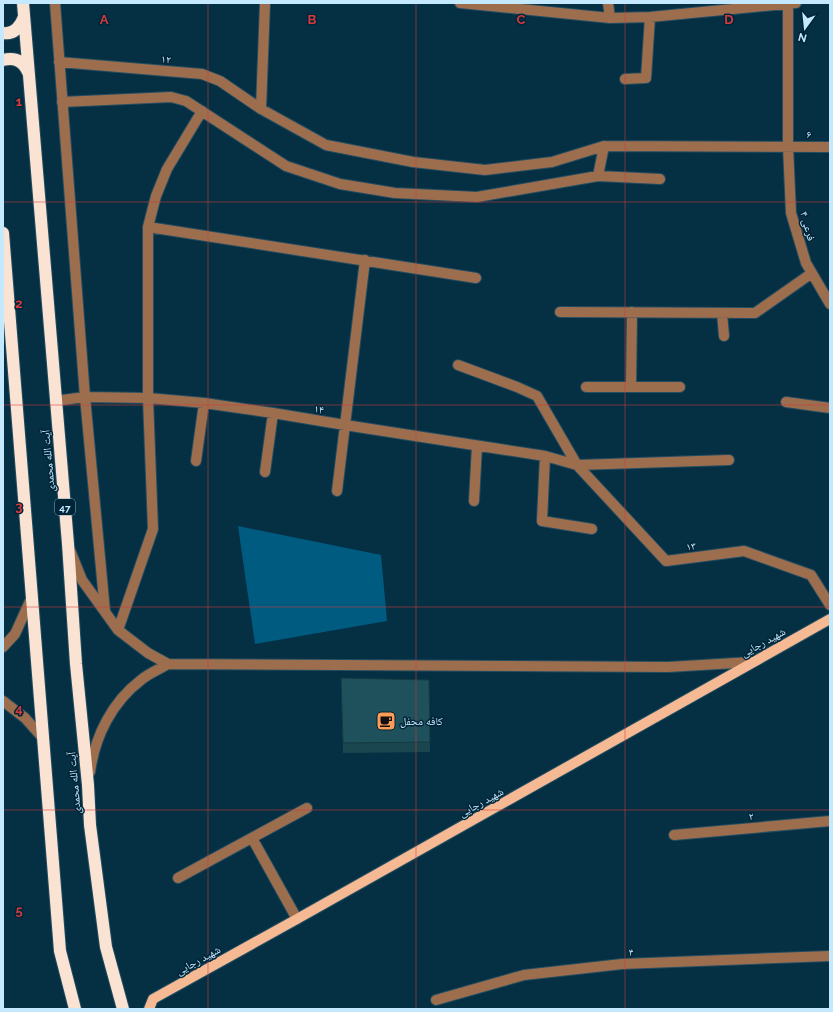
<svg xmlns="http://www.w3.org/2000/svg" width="833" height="1012" font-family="Raleway,'Noto Naskh Arabic',sans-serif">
	<rect width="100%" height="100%" fill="#052f43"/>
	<!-- green -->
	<path fill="#005b80" d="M238,526L381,555L387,621L255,644Z"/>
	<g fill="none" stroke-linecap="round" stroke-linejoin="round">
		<!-- minor casing -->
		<g stroke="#244d61" stroke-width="12">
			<path id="minor" d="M55,3L85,397L105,611
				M460,3L610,18L650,17L796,3
				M608,3L610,18
				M788,4V146L791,213L806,263L830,304
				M59,62L202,74L220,81L261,109L326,145L413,162L485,170L552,162L604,146L830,147
				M625,79L646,78L650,17
				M62,102L171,97L186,101L286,166L340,184L395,193L477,197L598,176L660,179
				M261,109L265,3
				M598,176L604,146
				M148,227L476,278
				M560,312L755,313L812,273
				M722,313L724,336
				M458,365L517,387L537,396L577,465L666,561L744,551L811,575L830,605
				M586,387H680
				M631,387L632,312
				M55,401L85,397L148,398L204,403L273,413L345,425L545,456L577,465L729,460
				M786,402L830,408
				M545,456L542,521L592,529
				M196,461L204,403
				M265,472L273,413
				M337,491L365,260
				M474,501L477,446
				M70,550L82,580L118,630L148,653L168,664L668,667L752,662
				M118,630L153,529L148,398V227L156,196L167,169L202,111
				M3,647L15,634L31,599
				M3,701L25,718L42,737
				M90,772C95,736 112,702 141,680C149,673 160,669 168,664
				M674,835L830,821
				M252,838L297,919
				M178,878L307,808
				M436,1000L524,975L622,964L830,956"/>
		</g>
		<!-- major casing -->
		<g stroke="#244d61" stroke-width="12">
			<path id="major" d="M149,1009L153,999L297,919L830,619"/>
		</g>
		<!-- highway casing -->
		<g stroke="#244d61" stroke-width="14">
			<path id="highway" d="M23,3L68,544L76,664L88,785L90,825L106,947L123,1009
				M3,33C14,35 20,27 24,17
				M3,60C15,57 23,61 28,72
				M3,233L60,951L75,1009"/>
		</g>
		<!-- minor -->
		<use href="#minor" stroke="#9d6e4e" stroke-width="10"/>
		<!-- major -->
		<use href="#major" stroke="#f5ba93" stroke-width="10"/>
		<!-- highway -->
		<use href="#highway" stroke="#fbe3d3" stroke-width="12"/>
	</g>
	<!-- wall -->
	<path fill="#1a464f" d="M341,678L429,680L430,752L343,753Z"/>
	<!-- building -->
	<path fill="#1e515c" stroke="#153940" d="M341,678L429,680L430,742L343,743Z"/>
	<!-- grid -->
	<path fill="none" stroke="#d43b3d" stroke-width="1" stroke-opacity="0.55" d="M208,3V1009M416,3V1009M625,3V1009M3,202H830M3,405H830M3,607H830M3,810H830"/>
	<!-- icons -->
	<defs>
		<g id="cafe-square" transform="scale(1)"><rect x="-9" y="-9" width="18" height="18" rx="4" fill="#fd9c56" stroke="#002538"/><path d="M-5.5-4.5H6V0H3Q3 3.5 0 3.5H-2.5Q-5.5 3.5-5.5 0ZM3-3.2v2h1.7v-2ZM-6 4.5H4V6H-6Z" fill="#111"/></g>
	</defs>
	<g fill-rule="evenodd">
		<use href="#cafe-square" x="386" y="721"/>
	</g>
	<g text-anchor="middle" stroke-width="3" stroke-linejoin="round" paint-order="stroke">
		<!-- shield labels -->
		<rect fill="#002538" stroke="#89aec2" stroke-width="1" x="55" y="499" width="20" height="16" rx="3"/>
		<g font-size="10" font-weight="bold" fill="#c4e8fd">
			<text x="65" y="511">47</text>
		</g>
		<!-- street labels -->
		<g font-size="11" fill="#c4e8fd" stroke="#002538">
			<text transform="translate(166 59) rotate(5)" y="4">۱۲</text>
			<text x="809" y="138">۶</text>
			<text transform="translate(808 226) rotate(75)" y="4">فرعی ۴</text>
			<text transform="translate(319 409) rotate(10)" y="4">۱۴</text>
			<text transform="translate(48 461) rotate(-95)" y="4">آیت الله محمدی</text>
			<text transform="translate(691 546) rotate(-8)" y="4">۱۳</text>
			<text transform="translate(763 642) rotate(-29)" y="4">شهید رجایی</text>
			<text transform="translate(74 783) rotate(-95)" y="4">آیت الله محمدی</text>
			<text transform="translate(481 802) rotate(-29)" y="4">شهید رجایی</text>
			<text transform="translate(751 816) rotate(-5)" y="4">۲</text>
			<text transform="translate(631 952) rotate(-2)" y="4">۴</text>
			<text transform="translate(198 960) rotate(-29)" y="4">شهید رجایی</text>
		</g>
		<!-- poi labels -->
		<g font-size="11" fill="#c4e8fd" stroke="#002538" text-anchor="start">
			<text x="400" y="725">کافه محفل</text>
		</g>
	</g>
	<g font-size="13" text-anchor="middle" font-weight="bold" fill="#d43b3d" stroke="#002538" stroke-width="3" stroke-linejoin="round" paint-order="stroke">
		<text x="104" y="24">A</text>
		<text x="312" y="24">B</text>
		<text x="521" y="24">C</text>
		<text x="729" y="24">D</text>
		<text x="19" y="106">1</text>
		<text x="19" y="308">2</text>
		<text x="19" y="511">3</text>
		<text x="19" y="713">4</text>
		<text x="19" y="915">5</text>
	</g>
	<!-- border -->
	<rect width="833" height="1012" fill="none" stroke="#c4e8fd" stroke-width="8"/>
	<!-- north arrow -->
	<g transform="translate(805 28) rotate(195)" stroke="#002538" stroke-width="3" paint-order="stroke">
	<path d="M0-3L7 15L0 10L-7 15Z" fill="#c4e8fd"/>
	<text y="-6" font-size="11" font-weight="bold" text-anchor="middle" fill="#c4e8fd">N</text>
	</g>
</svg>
